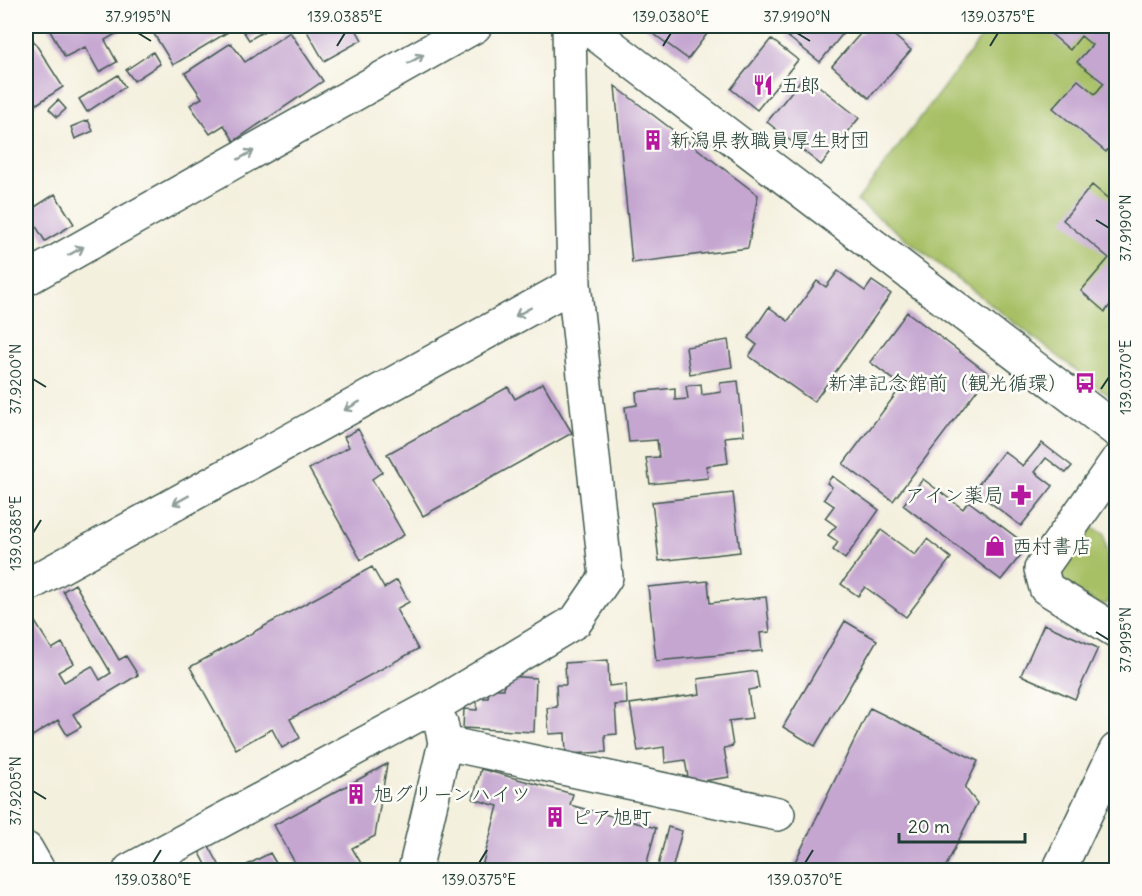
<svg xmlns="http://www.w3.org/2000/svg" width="1142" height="896" font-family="Delius,'Klee One',sans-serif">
	<rect width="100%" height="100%" fill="#fdfcf7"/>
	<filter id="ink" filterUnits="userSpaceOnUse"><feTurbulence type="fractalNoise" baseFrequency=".0167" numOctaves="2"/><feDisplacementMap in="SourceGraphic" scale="12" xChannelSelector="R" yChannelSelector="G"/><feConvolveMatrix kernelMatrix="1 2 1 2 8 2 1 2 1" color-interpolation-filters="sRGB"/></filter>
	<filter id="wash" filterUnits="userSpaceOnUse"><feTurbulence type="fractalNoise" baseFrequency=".008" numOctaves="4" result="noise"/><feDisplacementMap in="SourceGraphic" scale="24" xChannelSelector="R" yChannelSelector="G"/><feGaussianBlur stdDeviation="1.35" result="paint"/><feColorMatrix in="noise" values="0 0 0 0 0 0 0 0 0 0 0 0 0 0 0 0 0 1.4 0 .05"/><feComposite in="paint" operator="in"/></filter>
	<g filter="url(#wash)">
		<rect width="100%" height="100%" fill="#f4f0de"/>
		<!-- green -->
		<path fill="#a7c065" stroke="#637e4c" stroke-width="1.5" d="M990,26H1116V401L857,201Z
			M1084,524L1104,534L1113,594L1107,604H1097L1058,579L1055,567Z"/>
		<g id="blocks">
			<!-- building -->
			<path fill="#c5a6d0" d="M47,26H124L126,28L105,40L117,62L99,72L85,47L65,57Z
				M149,26H238L173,65Z
				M240,26H273L249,40Z
				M304,26H354L362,40L324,61Z
				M643,26H713L688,59Z
				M796,26H849L820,62L787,36Z
				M867,26H883L911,50L869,98L832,66Z
				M1056,26H1116V139L1106,152L1053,108L1078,80L1095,94L1104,83L1077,62L1092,45L1081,36L1070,50L1050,33Z
				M26,29L63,87L26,111Z
				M290,32L323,81L234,141L224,125L210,134L190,105L202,98L185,73L231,43L245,62Z
				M771,39L798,60L757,110L731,89Z
				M153,52L160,64L134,81L126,70Z
				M118,75L125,87L87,112L79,99Z
				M805,75L859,118L821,165L767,122Z
				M615,86L758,195L748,248L632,263Z
				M58,100L66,109L57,117L49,109Z
				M88,120L93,131L75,139L71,127Z
				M1092,185L1111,201L1116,195V297L1105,312L1081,291L1109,258L1063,220Z
				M55,194L74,224L45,241L27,212Z
				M838,271L865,291L872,281L891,294L814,402L749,356L757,345L748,338L769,307L788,321L817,281L826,287Z
				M907,312L989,374L893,501L843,464L902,386L870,362Z
				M728,340L732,367L690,374L686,347Z
				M738,381L744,435L725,437L728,463L706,466L708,478L650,484L646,458L659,457L657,440L629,442L625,407L637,405L636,392L675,388V400L688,399L686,386L701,384L702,395L721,392L720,383Z
				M543,383L572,433L423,516L387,454L508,387L515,399Z
				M358,429L382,472L372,479L404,535L361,560L309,469L349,447L344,437Z
				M1042,443L1072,466L1066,473L1046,458L1035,472L1053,486L1021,526L974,490L1004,451L1023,466Z
				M832,476L879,510L845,559L833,550L838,542L828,535L836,526L825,518L834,506L824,499L832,487L827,483Z
				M923,479L963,509L968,501L1028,546L1001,580L903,505Z
				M733,493L740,552L659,561L652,502Z
				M881,530L915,555L927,539L951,558L906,617L865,587L858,596L841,584Z
				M372,567L384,588L397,580L409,602L396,609L418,649L290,719L300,738L282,748L272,729L236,749L190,667Z
				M708,581L710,603L766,597L770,632L760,633L762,651L656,661L648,587Z
				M75,584L119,660L126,656L138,675L73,714L81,727L67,735L58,720L26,740V621L32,617L52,649L62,643L74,663L58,672L64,682L92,666L100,680L111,673L63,591Z
				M845,621L877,640L815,746L783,727Z
				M1044,624L1098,648L1075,699L1021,675Z
				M608,660L609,686L626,684L627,704L615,705L617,734L605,735L606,752L566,754L565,733L549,734L547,708L557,707L556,685H566L565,663Z
				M756,671L759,688L748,690L752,718L729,721L733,746L724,748L729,777L689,783L685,760L665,763L664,747L638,751L630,704L700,694L698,679Z
				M505,676L536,678L534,732L463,728L464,709L477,710V698H488L489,689H504Z
				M870,708L978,761L965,788L977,803L944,870H791Z
				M387,764L375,836L352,848L365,870H299L274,825Z
				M481,769L573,794L570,805L656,828L645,870H481L498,806L473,799Z
				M668,827L682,831L672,870H657Z
				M209,846L222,870H209L199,851Z
				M270,853L280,870H248L245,866Z"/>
		</g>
	</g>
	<g filter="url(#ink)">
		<use href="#blocks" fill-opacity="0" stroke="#3f584e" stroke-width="1.5"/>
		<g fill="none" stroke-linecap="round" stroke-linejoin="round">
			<!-- minor casing -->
			<g stroke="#3f584e" stroke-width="36">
				<path id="minor" d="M585,26L1116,430
					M26,279L475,26
					M1116,462L1041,569L1046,588L1116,631
					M26,586L574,284
					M445,743L778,814
					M26,849L38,870
					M130,870L436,705L576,621L606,577L574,284L569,26
					M415,870L445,743L441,723
					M1059,870L1116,750"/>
			</g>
			<!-- minor -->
			<use href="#minor" stroke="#fff" stroke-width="33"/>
		</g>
		<!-- one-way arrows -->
		<defs><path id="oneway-shaft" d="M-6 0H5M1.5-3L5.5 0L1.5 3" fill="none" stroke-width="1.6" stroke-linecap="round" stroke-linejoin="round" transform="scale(1.5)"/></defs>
		<g stroke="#8f9e9a">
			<use href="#oneway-shaft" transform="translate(416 59) rotate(-29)"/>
			<use href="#oneway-shaft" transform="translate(246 155) rotate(-29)"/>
			<use href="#oneway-shaft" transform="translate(76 251) rotate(-29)"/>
			<use href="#oneway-shaft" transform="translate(523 312) rotate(151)"/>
			<use href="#oneway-shaft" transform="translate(352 406) rotate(151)"/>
			<use href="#oneway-shaft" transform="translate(181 500) rotate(151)"/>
		</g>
	</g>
	<!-- ticks -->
	<path fill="none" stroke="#1f3d34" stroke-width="2" d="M138,33L151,41M797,33L810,41M337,46L345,33M663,46L671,33M990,46L998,33M1096,220L1109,228M33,379L46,387M1101,389L1109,377M33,533L41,520M1096,632L1109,640M33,791L46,799M153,863L161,850M479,863L487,850M805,863L813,850"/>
	<!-- icons -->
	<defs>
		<g id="restaurant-bare" transform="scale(1.62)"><path d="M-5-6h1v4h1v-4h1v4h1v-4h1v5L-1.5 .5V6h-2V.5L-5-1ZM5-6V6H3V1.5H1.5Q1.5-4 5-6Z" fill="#b5179e" stroke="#fdfcf7" stroke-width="2.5" paint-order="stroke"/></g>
		<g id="building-bare" transform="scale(1.62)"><path d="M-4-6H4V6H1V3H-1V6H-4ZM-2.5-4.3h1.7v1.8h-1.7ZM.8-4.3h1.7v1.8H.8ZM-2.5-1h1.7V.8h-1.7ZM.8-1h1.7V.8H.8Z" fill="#b5179e" stroke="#fdfcf7" stroke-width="2.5" paint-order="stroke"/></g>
		<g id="bus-bare" transform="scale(1.62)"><path d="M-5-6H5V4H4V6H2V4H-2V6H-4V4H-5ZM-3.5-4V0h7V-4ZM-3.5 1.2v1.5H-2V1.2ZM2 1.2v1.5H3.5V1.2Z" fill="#b5179e" stroke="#fdfcf7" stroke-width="2.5" paint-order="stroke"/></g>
		<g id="pharmacy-bare" transform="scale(1.62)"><path d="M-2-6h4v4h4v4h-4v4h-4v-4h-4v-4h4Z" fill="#b5179e" stroke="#fdfcf7" stroke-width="2.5" paint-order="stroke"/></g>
		<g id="shop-bare" transform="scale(1.62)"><path d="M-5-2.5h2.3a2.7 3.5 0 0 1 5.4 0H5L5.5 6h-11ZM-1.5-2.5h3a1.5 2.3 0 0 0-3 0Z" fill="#b5179e" stroke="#fdfcf7" stroke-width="2.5" paint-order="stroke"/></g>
	</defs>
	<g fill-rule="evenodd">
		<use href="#restaurant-bare" x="763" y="85"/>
		<use href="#building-bare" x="653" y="140"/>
		<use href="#bus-bare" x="1085" y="383"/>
		<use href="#pharmacy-bare" x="1021" y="495"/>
		<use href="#shop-bare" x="995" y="546"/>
		<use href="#building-bare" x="356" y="794"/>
		<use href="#building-bare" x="555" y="817"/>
	</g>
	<g text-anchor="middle" stroke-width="5" stroke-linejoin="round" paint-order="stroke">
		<!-- poi labels -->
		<g font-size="20" fill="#1f3d34" stroke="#fdfcf7" text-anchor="start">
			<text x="780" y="92">五郎</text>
			<text x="670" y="147">新潟県教職員厚生財団</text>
			<text x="1068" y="390" text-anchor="end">新津記念館前（観光循環）</text>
			<text x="1004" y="502" text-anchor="end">アイン薬局</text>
			<text x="1012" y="553">西村書店</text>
			<text x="373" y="801">旭グリーンハイツ</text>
			<text x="572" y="824">ピア旭町</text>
		</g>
	</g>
	<!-- margin -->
	<rect width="1142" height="896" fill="none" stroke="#fdfcf7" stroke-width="66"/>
	<!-- scale -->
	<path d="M899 833v9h126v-9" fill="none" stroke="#1f3d34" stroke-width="3"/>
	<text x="908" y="833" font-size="18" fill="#1f3d34" stroke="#fdfcf7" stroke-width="4.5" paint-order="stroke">20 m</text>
	<rect x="33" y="33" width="1076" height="830" fill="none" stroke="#1f3d34" stroke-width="2"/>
	<g font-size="15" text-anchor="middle" fill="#1f3d34">
		<text x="138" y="22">37.9195°N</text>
		<text x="345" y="22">139.0385°E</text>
		<text x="671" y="22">139.0380°E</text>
		<text x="797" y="22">37.9190°N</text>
		<text x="998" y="22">139.0375°E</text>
		<text transform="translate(1126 228) rotate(-90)" y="5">37.9190°N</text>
		<text transform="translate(1126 377) rotate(-90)" y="5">139.0370°E</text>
		<text transform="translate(16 379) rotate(-90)" y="5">37.9200°N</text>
		<text transform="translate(16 533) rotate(-90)" y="5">139.0385°E</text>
		<text transform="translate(1126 640) rotate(-90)" y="5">37.9195°N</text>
		<text transform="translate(16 791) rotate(-90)" y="5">37.9205°N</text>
		<text x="153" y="885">139.0380°E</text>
		<text x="479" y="885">139.0375°E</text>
		<text x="805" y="885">139.0370°E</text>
	</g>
</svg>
